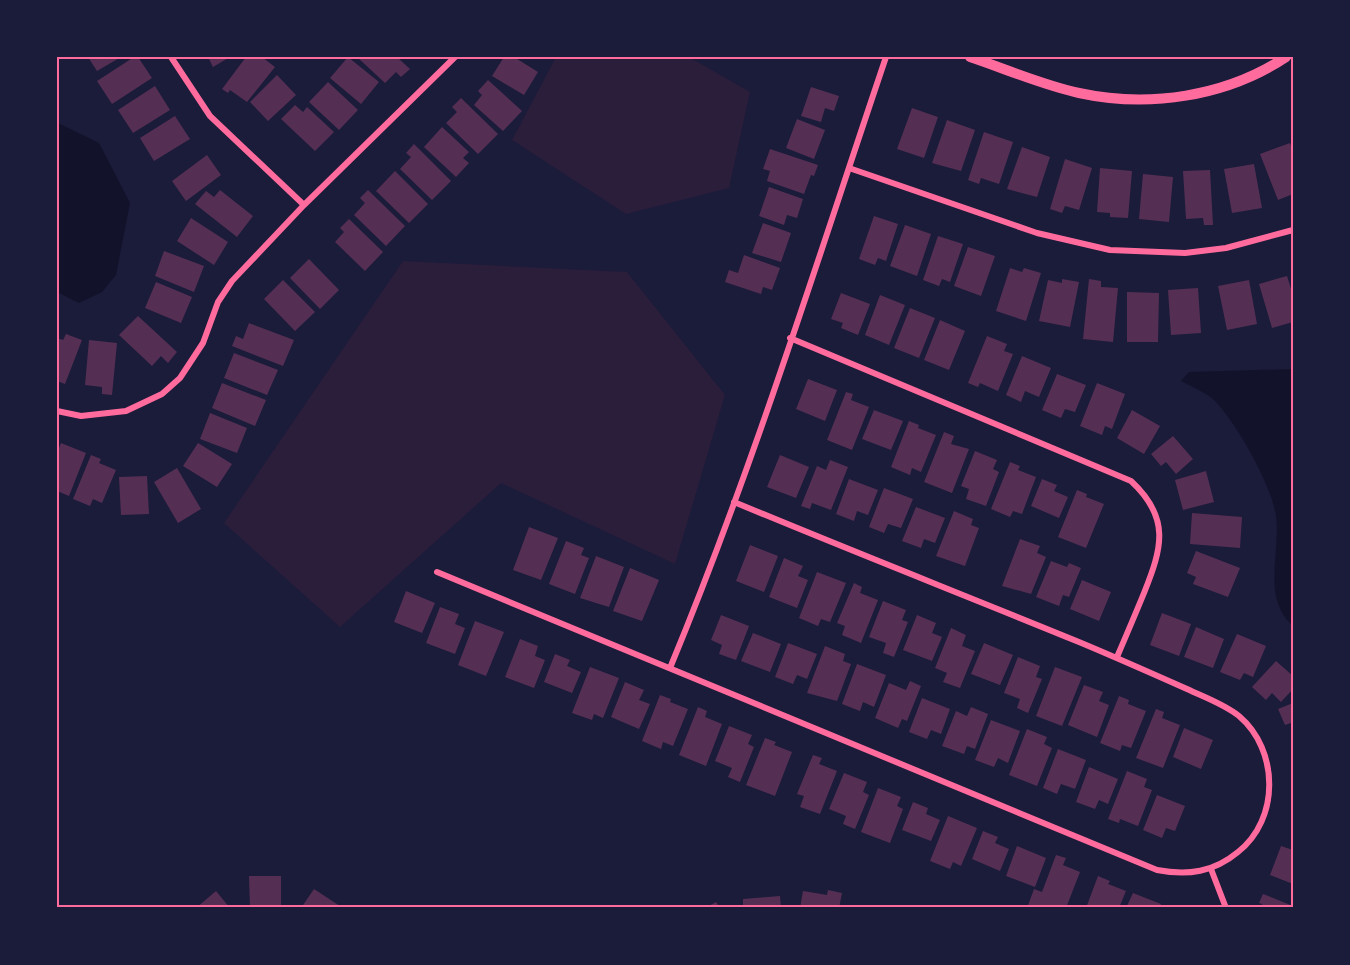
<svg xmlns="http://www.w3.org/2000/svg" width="1350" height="965" font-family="Rubik,sans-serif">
	<rect width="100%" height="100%" fill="#1b1b3a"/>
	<!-- green -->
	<path fill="#2a1e3b" d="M556,57H689L750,92L729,188L626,214L512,140Z
		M403,261L627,272L725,395L675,564L501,483L340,627L224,523Z"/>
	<!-- water -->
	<path fill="#12122b" d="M58,123L99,143L130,203L116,275L102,292L79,303L57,292Z
		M1293,369V626C1261,597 1281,553 1276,516C1271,484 1238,426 1216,402C1208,393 1192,387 1181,381L1189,372Z"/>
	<!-- building -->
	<path fill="#542f53" d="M88,57H121L97,71Z
		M134,57H138L152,78L112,104L97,81Z
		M208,57H230L213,67Z
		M246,57H262L275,67L247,102L230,90L228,93L222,89Z
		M348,57L379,82L361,104L330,78Z
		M357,57H397L410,69L401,77L396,72L385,83Z
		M504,57H514L538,72L524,95L492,76Z
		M277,75L296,95L268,121L250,102Z
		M488,80L522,111L503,131L474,105L482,95L478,91Z
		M328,82L358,110L339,130L309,102Z
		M155,86L170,110L133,133L118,110Z
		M811,87L839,96L834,111L825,108L821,122L801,116Z
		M461,98L498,134L478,154L446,123L457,112L452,107Z
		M295,105L303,112L307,107L334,132L315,151L281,119Z
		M912,108L938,117L924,158L897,149Z
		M175,116L190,139L154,161L140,138Z
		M797,119L825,130L814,159L786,148Z
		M947,120L975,130L961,171L932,163Z
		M442,127L469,152L463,158L469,163L456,177L424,147Z
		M984,132L1013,142L999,184L981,178L979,184L968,180Z
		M1290,143L1293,151V194L1278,200L1260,154Z
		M414,144L451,181L432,200L400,169L411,157L406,153Z
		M1022,147L1050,157L1037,197L1007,189Z
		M770,149L818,165L814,176L811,175L804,194L767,181L770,171L763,169Z
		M207,155L221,175L186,201L172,181Z
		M1065,159L1092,168L1079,210L1065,206L1062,213L1050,209Z
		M1254,164L1262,208L1232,213L1224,169Z
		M1100,168L1132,171L1128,218L1110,217V213L1097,212Z
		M1210,170L1213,225H1204L1203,218L1186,219L1183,171Z
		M395,171L428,204L409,223L376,191Z
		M1143,174L1173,177L1169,222L1139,219Z
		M769,187L803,199L797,218L787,215L784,225L759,216Z
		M220,190L253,216L237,237L195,204L206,191L214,197Z
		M368,190L405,226L386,246L354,215L365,203L360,198Z
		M874,216L898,224L886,261L878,258L875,265L859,259Z
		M191,218L228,242L214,265L177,241Z
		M349,219L383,252L365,271L335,242L344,232L340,228Z
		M763,223L791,233L781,262L752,253Z
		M905,225L931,234L917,276L890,266Z
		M938,236L963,244L950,282L942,279L939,286L923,280Z
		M968,247L995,256L981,296L954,286Z
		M164,251L204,266L194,292L155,276Z
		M744,255L780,268L772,290L763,287L761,294L725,282L729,270L738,273Z
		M309,259L339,290L320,309L290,278Z
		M1010,268L1022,272L1024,268L1041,273L1026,321L996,311Z
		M1287,276L1293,295V322L1272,328L1259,284Z
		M1062,279L1079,282L1070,327L1039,321L1048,280L1062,283Z
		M1089,279L1101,281V287L1118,288L1113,342L1083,339Z
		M283,280L315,312L295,331L264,299Z
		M1249,280L1257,324L1227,330L1218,286Z
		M156,282L192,297L181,323L145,308Z
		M1198,288L1201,333L1171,335L1168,290Z
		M1127,292L1159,293L1158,342H1127Z
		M841,293L870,304L858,335L841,328L843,323L831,319Z
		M880,295L905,305L889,345L865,335Z
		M910,308L935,318L919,358L894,348Z
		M138,316L177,352L168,363L161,356L152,366L119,335Z
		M940,320L965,331L949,370L924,360Z
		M249,323L294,340L283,366L232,346L236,336L243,339Z
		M66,334L82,340L65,384L57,381V338L63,340Z
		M987,336L1007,344L1004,351L1013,354L998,391L980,383L978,387L968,383Z
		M89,340L117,343L112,395L102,394V387L85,385Z
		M234,353L278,370L267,395L224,378Z
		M1022,356L1051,368L1039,397L1025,391L1021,402L1006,395Z
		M1057,374L1086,385L1075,412L1065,409L1061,418L1042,410Z
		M808,379L837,390L825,421L796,409Z
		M222,383L266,400L255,426L212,408Z
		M1097,383L1125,394L1112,429L1105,426L1102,435L1080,426Z
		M846,392L853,394L851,400L869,407L852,450L827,440Z
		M874,410L903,421L891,450L862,439Z
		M1132,410L1160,426L1144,454L1117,438Z
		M210,413L247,428L237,453L200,439Z
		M909,421L919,425L918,428L936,435L921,472L912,468L910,475L891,467Z
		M944,432L954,436L951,444L969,449L952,493L924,482Z
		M1173,436L1193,459L1176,474L1166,462L1161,466L1151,454Z
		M61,443L86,453L69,496L57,491V453Z
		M198,443L232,464L217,487L183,466Z
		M975,451L997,460L993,469L999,472L986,506L966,499L969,489L961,486Z
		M91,455L101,459L99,463L116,470L102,503L93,499L90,506L73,499Z
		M780,455L809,467L796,498L767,487Z
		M830,460L848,467L831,510L812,503L810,509L801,506L817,466L826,470Z
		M1010,462L1020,466L1018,470L1036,477L1022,514L1013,511L1010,517L991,509Z
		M177,468L201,509L178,523L154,482Z
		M1206,471L1214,502L1183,510L1175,480Z
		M147,476L149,514L121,515L119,477Z
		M849,479L878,490L868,515L857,511L854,521L836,514Z
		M1042,479L1057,485L1054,491L1068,497L1059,518L1031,506Z
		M884,488L913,499L901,528L888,524L884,533L869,527Z
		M1077,490L1087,494L1086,497L1104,504L1086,548L1058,537Z
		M916,507L945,518L935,543L924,539L921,548L902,541Z
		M954,511L973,519L971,525L979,528L965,566L936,556Z
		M1192,513L1242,517L1240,548L1190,544Z
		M529,527L558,538L541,580L513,570Z
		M1020,539L1040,546L1037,553L1046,557L1031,594L1002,586Z
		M566,541L584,548L581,555L589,558L575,594L549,584Z
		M750,545L778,556L764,592L736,581Z
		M1196,551L1240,568L1228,597L1193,584L1196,577L1187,573Z
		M596,556L624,567L609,607L580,598Z
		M784,558L803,566L798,576L808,580L797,608L769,597Z
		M1051,561L1067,567L1069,563L1081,568L1069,597L1063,595L1059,606L1036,597Z
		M630,568L659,580L642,621L613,611Z
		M817,572L846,583L830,622L821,619L818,626L799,618Z
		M1082,580L1111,592L1099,621L1070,609Z
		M854,583L862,587L860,593L878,600L861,643L842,635L845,626L837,623Z
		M406,591L435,603L422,633L394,622Z
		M883,601L906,610L902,620L908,622L894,657L883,653L886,643L869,637Z
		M440,607L459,614L455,624L465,628L455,654L426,643Z
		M1162,613L1191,624L1179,656L1150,645Z
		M721,615L749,626L736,660L719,654L722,645L711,640Z
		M917,615L936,623L932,633L942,637L932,661L903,650Z
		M475,621L504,632L486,676L458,665Z
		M1196,627L1224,639L1213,668L1184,657Z
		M951,628L966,635L962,646L975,651L960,688L943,682L947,673L935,668Z
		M753,633L781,644L770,672L741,661Z
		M1237,634L1266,646L1253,677L1244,673L1240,680L1220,672Z
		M520,639L538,646L535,656L545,660L534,688L505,677Z
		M788,643L817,654L807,679L797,675L793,684L775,677Z
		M984,643L1013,655L1000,685L971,674Z
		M825,646L845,654L843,661L851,664L837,701L807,693Z
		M555,654L570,660L567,666L581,672L572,693L544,682Z
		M1018,657L1040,666L1036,677L1042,679L1028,713L1017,708L1020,699L1004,693Z
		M1276,661L1293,676V689L1281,702L1272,693L1266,700L1252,687Z
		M857,664L886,675L874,707L863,702L860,711L842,704Z
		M590,667L619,678L603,718L594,714L592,720L572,713Z
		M1055,667L1082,677L1062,726L1036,716Z
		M910,681L921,686L907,721L902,719L898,728L875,718L889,683L906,690Z
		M625,682L644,690L639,700L650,704L639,729L611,717Z
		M1084,685L1103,692L1099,701L1109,705L1097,737L1068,725Z
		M660,695L671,699L670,702L688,709L673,746L663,742L661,749L642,741Z
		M1119,696L1129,700L1128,704L1146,711L1131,748L1122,745L1120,751L1100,743Z
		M922,698L950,709L941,734L931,730L927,739L909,732Z
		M1293,703V727L1291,723L1285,725L1278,709Z
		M698,707L707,711L705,717L722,724L706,766L679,755Z
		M971,707L988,714L975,749L967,746L964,754L942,746L956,711L967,716Z
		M1156,709L1164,712L1162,718L1180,725L1163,768L1136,758Z
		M991,720L1020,731L1008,763L998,758L994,767L975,760Z
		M729,726L752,735L748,744L754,747L740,782L728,777L732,768L715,761Z
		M1184,728L1213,740L1201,769L1173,757Z
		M1027,729L1047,737L1044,744L1052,748L1037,786L1009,775Z
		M765,738L776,742L774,745L792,752L775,796L746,785Z
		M1058,749L1086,760L1075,789L1061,784L1057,794L1043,788Z
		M813,755L822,758L819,764L837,771L820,814L800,807L804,796L797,794Z
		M1089,767L1118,779L1108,804L1099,800L1095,809L1076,802Z
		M1127,771L1147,779L1144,787L1152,790L1138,826L1120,819L1119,823L1108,819Z
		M844,773L867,782L863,792L869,795L855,829L843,824L846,816L829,809Z
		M878,788L901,797L897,806L903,809L890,843L861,832Z
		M1157,795L1185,806L1175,831L1166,828L1162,838L1143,830Z
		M913,802L928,808L926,814L940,820L931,841L902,830Z
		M948,816L977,828L961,866L953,862L950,869L930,861Z
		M983,831L998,837L995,843L1009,849L1000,871L972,859Z
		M1017,846L1046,858L1035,887L1006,876Z
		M1281,846L1293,850V884L1270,875Z
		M1056,855L1066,858L1063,865L1080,872L1066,908H1027L1034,889L1042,892Z
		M249,876H281V908H250Z
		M1098,876L1110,881L1108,884L1126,891L1119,908H1086Z
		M314,889L340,906L339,908H301Z
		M828,890L842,893L839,908H800L803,891L827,895Z
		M216,891L230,908H196Z
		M1133,893L1161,904L1160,908H1126Z
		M1263,894L1293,906V908H1261L1262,904L1259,903Z
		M780,896L781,908H743V899Z
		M716,902L720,908H705Z"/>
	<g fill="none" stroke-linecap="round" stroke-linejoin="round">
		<!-- minor -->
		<path stroke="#ff6b9d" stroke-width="6" d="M171,57L210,116L304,205
			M849,168L1037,233L1110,250L1185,253L1226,248L1293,230
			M790,338L1131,481C1171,518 1162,548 1144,593C1135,615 1126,636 1117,657
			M57,411L81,416L126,411L162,394L180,378L203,343L218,302L232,281L304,205L455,57
			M437,572L1157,870C1188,876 1214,872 1238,852C1280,819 1279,750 1239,716C1224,704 1204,697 1187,689C1151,673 1115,657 1079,642C964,595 849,550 734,502
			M670,668C753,468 817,261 886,57
			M1211,869L1226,908"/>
		<!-- tertiary -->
		<path stroke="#ff6b9d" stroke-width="10" d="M970,57C1006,69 1042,85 1079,93C1148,108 1226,97 1286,57"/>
	</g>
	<!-- border -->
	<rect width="1350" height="965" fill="none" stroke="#1b1b3a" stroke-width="117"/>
	<rect x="58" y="58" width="1234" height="848" fill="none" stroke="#ff6b9d" stroke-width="2"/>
</svg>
